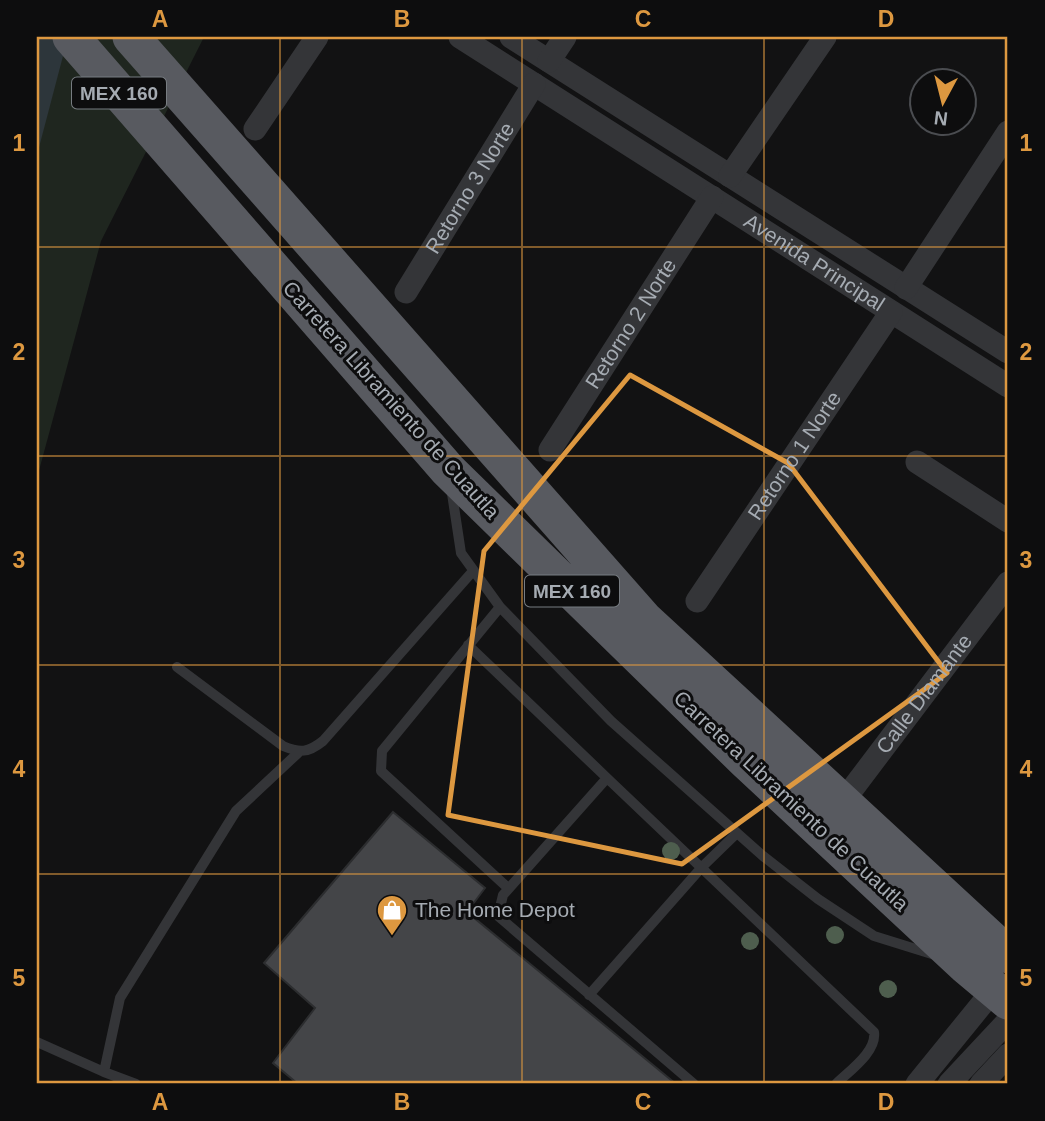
<svg xmlns="http://www.w3.org/2000/svg" width="1045" height="1121" font-family="Arial,sans-serif">
	<rect width="100%" height="100%" fill="#121213"/>
	<!-- green -->
	<path fill="#1f261f" d="M37,37H204L101,241L37,478Z"/>
	<!-- water -->
	<path fill="#2d363b" d="M37,37H68L37,155Z"/>
	<!-- building -->
	<path fill="#444548" stroke="#2c2d2f" stroke-width="2" d="M393,812L485,888L467,912L676,1084H298L273,1063L315,1008L264,963Z"/>
	<g fill="none" stroke-linecap="round" stroke-linejoin="round">
		<!-- service -->
		<path stroke="#343538" stroke-width="10" d="M451,487L461,553L500,607L611,721L763,856L818,899L874,936L935,955
			M500,607L382,751L381,771L508,888
			M468,645L607,778L503,895L498,916L694,1084
			M177,667L283,746C300,753 308,753 323,741L473,571
			M607,778L874,1032C877,1052 849,1071 836,1084
			M589,995L702,867L737,833
			M37,1042L104,1072
			M136,1084L104,1072L120,998L236,811L298,753"/>
		<!-- minor -->
		<g stroke="#343538" stroke-width="23">
			<path id="s1" d="M460,37L1008,386"/>
			<path d="M511,37L1008,352"/>
			<path d="M549,61L565,37"/>
			<path d="M255,129L317,37"/>
			<path d="M730,176L825,37"/>
			<path d="M906,288L1008,132"/>
			<path id="s2" d="M406,292L534,84"/>
			<path id="s3" d="M550,450L712,197"/>
			<path d="M917,462L1008,521"/>
			<path id="s4" d="M697,601L891,312"/>
			<path id="s5" d="M841,804L1008,583"/>
			<path d="M917,1084L995,988"/>
			<path d="M949,1084L1008,1021"/>
			<path d="M981,1084L1008,1055"/>
		</g>
		<!-- trunk -->
		<path stroke="#585a60" stroke-width="37" d="M71,37L448,470L746,761L965,965L1008,1001
			M131,37L644,619L1008,955"/>
	</g>
	<!-- trees -->
	<g fill="#4e5e4e">
		<circle cx="671" cy="851" r="9"/>
		<circle cx="835" cy="935" r="9"/>
		<circle cx="750" cy="941" r="9"/>
		<circle cx="888" cy="989" r="9"/>
	</g>
	<!-- marked area -->
	<path fill="none" stroke="#dd9840" stroke-width="5" stroke-linejoin="round" d="M630,375L788,463L947,673L682,864L448,815L484,551Z"/>
	<!-- grid -->
	<path fill="none" stroke="#dd9840" stroke-width="2" stroke-opacity="0.55" d="M280,37V1084M522,37V1084M764,37V1084M37,247H1008M37,456H1008M37,665H1008M37,874H1008"/>
	<!-- icons -->
	<defs>
		<g id="shop-pin" transform="scale(1.575)"><path d="M0 17L-7.5 6A9.5 9.5 0 1 1 7.5 6Z" fill="#dd9840" stroke="#0d0d0e"/><path d="M-5-2.5h2.3a2.7 3.5 0 0 1 5.4 0H5L5.5 6h-11ZM-1.5-2.5h3a1.5 2.3 0 0 0-3 0Z" fill="#fff"/></g>
	</defs>
	<g fill-rule="evenodd">
		<use href="#shop-pin" x="392" y="910"/>
	</g>
	<g text-anchor="middle" stroke-width="6" stroke-linejoin="round" paint-order="stroke">
		<!-- shield labels -->
		<g fill="#0d0d0e" stroke="#777c81" stroke-width="2">
			<rect x="72" y="77.5" width="94" height="31" rx="5"/>
			<rect x="525" y="575.5" width="94" height="31" rx="5"/>
		</g>
		<g font-size="19" font-weight="bold" fill="#a5abb2">
			<text x="119" y="100">MEX 160</text>
			<text x="572" y="598">MEX 160</text>
		</g>
		<!-- street labels -->
		<g font-size="21" fill="#a5abb2" stroke="#0d0d0e">
			<text dy="7" stroke="none"><textPath href="#s2" startOffset="122">Retorno 3 Norte</textPath></text>
			<text dy="7" stroke="none"><textPath href="#s1" startOffset="420">Avenida Principal</textPath></text>
			<text dy="7" stroke="none"><textPath href="#s3" startOffset="150">Retorno 2 Norte</textPath></text>
			<text transform="translate(391 400) rotate(48)" y="7">Carretera Libramiento de Cuautla</text>
			<text dy="7" stroke="none"><textPath href="#s4" startOffset="175">Retorno 1 Norte</textPath></text>
			<text dy="7" stroke="none"><textPath href="#s5" startOffset="138">Calle Diamante</textPath></text>
			<text transform="translate(791 801) rotate(43)" y="7">Carretera Libramiento de Cuautla</text>
		</g>
		<!-- poi labels -->
		<g font-size="21" fill="#a5abb2" stroke="#0d0d0e" text-anchor="start">
			<text x="415" y="917">The Home Depot</text>
		</g>
	</g>
	<!-- border -->
	<rect width="1045" height="1121" fill="none" stroke="#0d0d0e" stroke-width="77"/>
	<!-- north arrow -->
	<g transform="translate(943 102) rotate(187)"><circle r="33" fill="#0d0d0e" stroke="#4a4c50" stroke-width="2"/>
	<path d="M0-5L12 26L0 18L-12 26Z" fill="#dd9840"/>
	<text y="-10" font-size="19" font-weight="bold" text-anchor="middle" fill="#a5abb2">N</text>
	</g>
	<rect x="38" y="38" width="968" height="1044" fill="none" stroke="#dd9840" stroke-width="2.5"/>
	<g font-size="23" text-anchor="middle" font-weight="bold" fill="#dd9840">
		<text x="160" y="27">A</text>
		<text x="402" y="27">B</text>
		<text x="643" y="27">C</text>
		<text x="886" y="27">D</text>
		<text x="19" y="151">1</text>
		<text x="1026" y="151">1</text>
		<text x="19" y="360">2</text>
		<text x="1026" y="360">2</text>
		<text x="19" y="568">3</text>
		<text x="1026" y="568">3</text>
		<text x="19" y="777">4</text>
		<text x="1026" y="777">4</text>
		<text x="19" y="986">5</text>
		<text x="1026" y="986">5</text>
		<text x="160" y="1110">A</text>
		<text x="402" y="1110">B</text>
		<text x="643" y="1110">C</text>
		<text x="886" y="1110">D</text>
	</g>
</svg>
